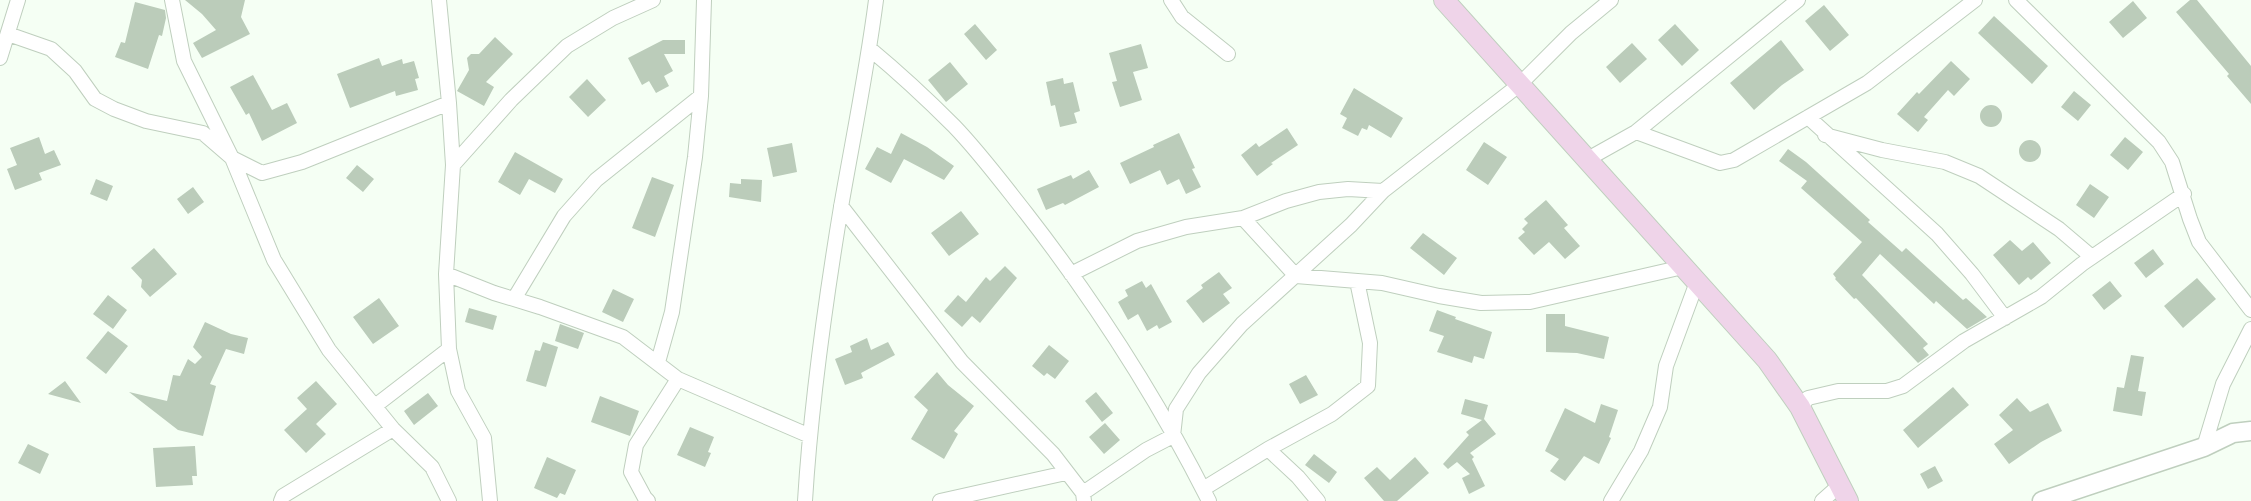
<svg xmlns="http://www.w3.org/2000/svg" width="2251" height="501" font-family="Rubik,sans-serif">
	<rect width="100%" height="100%" fill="#f5fff4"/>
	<!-- building -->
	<path fill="#bbccba" d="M185,0H245L241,17L250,34L202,58L193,43L216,30L202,14Z
		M2190,0H2197L2251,66V104L2227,76L2229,74L2176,12Z
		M2133,1L2147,18L2123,38L2109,22Z
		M135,2L165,10L166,18L162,36L159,35L148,69L115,57L121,42L125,43Z
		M1824,5L1849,35L1830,51L1805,21Z
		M1994,16L2048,66L2032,84L1978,33Z
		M975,24L997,50L986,60L964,34Z
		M1675,24L1699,50L1682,66L1658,40Z
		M495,37L513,54L486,82L494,87L484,106L457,91L469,70L467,58L471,54H479Z
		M663,40H685V54H664L673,71L664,76L669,86L656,93L649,81L642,85L628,58Z
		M1781,40L1804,70L1782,85L1754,110L1730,83Z
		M1632,43L1647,59L1620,83L1606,67Z
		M1141,44L1148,68L1133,72L1142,100L1120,107L1112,82L1117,81L1109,53Z
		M379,58L382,66L402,59L403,64L414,61L419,78L415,79L418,90L396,96L395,91L350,108L337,74Z
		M1951,61L1970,79L1954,96L1948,90L1924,117L1928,120L1918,132L1897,114L1917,92L1919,94Z
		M950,62L968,84L946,102L928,80Z
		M253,75L272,110L287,103L297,123L262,141L249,113L246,115L230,87Z
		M1063,78L1064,84L1073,82L1080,111L1074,113L1077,123L1060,127L1055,105L1051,106L1046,82Z
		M587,79L606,100L588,117L569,97Z
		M1354,88L1403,118L1391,138L1369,125L1367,130L1362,128L1358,136L1342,128L1347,118L1340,114Z
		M2074,91L2091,105L2078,121L2061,107Z
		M1980 116a11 11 0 1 1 22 0a11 11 0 1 1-22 0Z
		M1287,128L1298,145L1271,163L1273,164L1257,176L1241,155L1256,143L1259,147Z
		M901,133L927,147L954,166L944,180L904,159L891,183L865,169L877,147L891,154Z
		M1179,133L1195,168L1192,169L1201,187L1186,194L1179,179L1167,185L1160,170L1130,184L1120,163L1154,147L1153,145Z
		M39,137L45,154L54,150L61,165L39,173L42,180L15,190L7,169L17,165L10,148Z
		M2125,137L2143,152L2128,170L2110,155Z
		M2019 151a11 11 0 1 1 22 0a11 11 0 1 1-22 0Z
		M1484,142L1507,157L1488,185L1466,170Z
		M792,143L797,172L773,177L767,148Z
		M1788,149L1806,162L1870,220L1868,222L1902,252L1906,248L1963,300L1966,298L1987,317L1967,329L1936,301L1934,304L1880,254L1862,275L1928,344L1923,348L1929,355L1918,363L1856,298L1854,299L1835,279L1836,278L1833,274L1862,242L1801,188L1807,181L1779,161Z
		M515,152L563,179L555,193L529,179L520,195L498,182Z
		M357,165L374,179L363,192L346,178Z
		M1089,170L1099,187L1065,205L1063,203L1046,210L1037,189L1071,175L1073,179Z
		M652,177L674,185L655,237L632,228Z
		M96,179L113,186L107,201L90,194Z
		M741,179L762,180L761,202L729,197L730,183L741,184Z
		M2090,184L2109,197L2094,218L2076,205Z
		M193,187L204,202L188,214L177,199Z
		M1546,200L1568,225L1564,228L1580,246L1565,259L1549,242L1534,255L1518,238L1525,232L1522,229L1528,223L1524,219Z
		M961,211L979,234L949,256L931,233Z
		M1423,233L1457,258L1444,275L1410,248Z
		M2010,240L2022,251L2033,242L2051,263L2031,280L2028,277L2019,285L1993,255Z
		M154,248L177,274L150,297L141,287L142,280L131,268Z
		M2153,249L2164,264L2146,278L2134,263Z
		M1005,266L1017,278L980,323L972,316L962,327L944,311L958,295L966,302L986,277L990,281Z
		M1219,272L1232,288L1223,294L1230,303L1203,323L1186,301L1203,288L1201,285Z
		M2197,278L2216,299L2183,328L2164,306Z
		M1142,281L1146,288L1151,284L1172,322L1159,329L1157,325L1147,331L1138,314L1128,320L1118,302L1128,296L1125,290Z
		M2110,281L2122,296L2104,310L2092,295Z
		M613,289L634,299L623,322L602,312Z
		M108,295L127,310L113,329L93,314Z
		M379,298L399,326L373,344L353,317Z
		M469,308L497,316L493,330L465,322Z
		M1437,310L1456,317L1455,319L1492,332L1484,359L1474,356L1472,363L1437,352L1444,336L1429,331Z
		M1546,314H1565V326L1609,337L1604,359L1577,353L1546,352Z
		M205,322L231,334L248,338L244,354L226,349L210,384L216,386L203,436L178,430L129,392L167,401L173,375L180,376L188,359L195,364L202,357L193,347Z
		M560,324L584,333L578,349L555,341Z
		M108,331L128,346L106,374L86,358Z
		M867,338L871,350L888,342L895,355L861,373L863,378L845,385L835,359L852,352L850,346Z
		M543,342L558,347L546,387L526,381L535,350L540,351Z
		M1049,345L1069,361L1055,379L1047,373L1044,376L1032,366Z
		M2131,355L2144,357L2138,391L2146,392L2142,416L2113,411L2117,387L2124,388Z
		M937,372L948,385L974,406L954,431L958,434L944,459L911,439L928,410L914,397Z
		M1306,375L1318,395L1300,404L1289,384Z
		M65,381L81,403L48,394Z
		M316,381L337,404L316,424L326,434L306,453L284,430L307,409L297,398Z
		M1953,387L1969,405L1918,448L1903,430Z
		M1096,392L1113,413L1102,422L1085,401Z
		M428,393L438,406L414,425L404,411Z
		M600,396L639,411L630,436L591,422Z
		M2017,398L2030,412L2048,403L2062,431L2041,442L2009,464L1994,444L2013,430L1999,415Z
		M1465,399L1488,405L1484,419L1496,434L1470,453L1474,457L1472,459L1485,486L1469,494L1462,478L1470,474L1457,462L1448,469L1443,464L1469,435L1466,432L1482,420L1461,414Z
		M1601,404L1618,410L1609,437L1611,438L1599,464L1584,456L1565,481L1550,471L1559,459L1545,451L1565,408L1595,423Z
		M1105,423L1120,440L1104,454L1089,437Z
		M690,427L714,437L708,452L711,453L705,467L677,455Z
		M28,444L49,454L40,474L18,463Z
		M195,446L197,476H192L193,485L156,487L153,448Z
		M1314,454L1337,472L1329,483L1305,465Z
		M547,457L576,470L565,495L560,493L557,498L534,488Z
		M1415,457L1429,473L1397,501H1384L1364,478L1377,467L1390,480Z
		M1935,466L1943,481L1928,489L1920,474Z"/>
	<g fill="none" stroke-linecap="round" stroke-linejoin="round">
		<!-- minor casing -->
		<g stroke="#bfcfbe" stroke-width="16">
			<path id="minor" d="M172,0L184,61L232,158L274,260L329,350L393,429L432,467L449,501
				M439,0L449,103L453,165L446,274L449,349L458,391L484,438L490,501
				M1171,0L1182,17L1228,54
				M2016,0L2159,142L2172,162L2190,219L2199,242L2251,310
				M8,34L51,49L75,71L95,99L114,109L146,121L203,133L232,158L262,173L302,162L449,103
				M870,49C899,73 927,99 954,126C980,153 1003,184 1026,213C1096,303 1158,400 1209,501
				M0,58L18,0
				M1808,117L1937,234L1972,274L2005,318
				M1636,132L1720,163L1734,160L1867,83L1975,0
				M1825,135L1882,150L1945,162L1979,176L2059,229L2092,257
				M1586,160L1636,132L1798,0
				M453,165L511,100L567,46L613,18L653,0
				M1383,191L1519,85L1571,33L1611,0
				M841,206L962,362L1053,454L1083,493L1084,501
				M1243,218L1296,276L1382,283L1439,296L1481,303L1530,302L1683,267
				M446,274L494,293L540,307L623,337L678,379L810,436
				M1071,274L1137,241L1186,227L1243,218L1286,201L1319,192L1348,189L1383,191L1351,225L1242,324L1199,373L1176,409L1173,436L1146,450L1083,493
				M514,299L564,216L596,180L701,96
				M658,362L672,312L695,157L701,96L704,0
				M375,406L449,349
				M1800,407L1808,398L1838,391H1887L1903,386L1964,341L2041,297L2082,264L2184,194
				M2204,447L2223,384L2251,329
				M1268,449L1298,477L1318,501
				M1203,489L1268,449L1332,414L1368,386L1370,343L1357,281
				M281,501L283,496L393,429
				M648,501L645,498L631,472L636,445L678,379
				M805,501C811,402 825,304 841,207C853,138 867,70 876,0
				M940,501L1066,473
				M1611,501L1641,451L1660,407L1666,366L1697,282
				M1822,501L1840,485"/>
		</g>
		<!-- tertiary casing -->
		<g stroke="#bfcfbe" stroke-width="21">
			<path id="tertiary" d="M2042,501L2204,447L2233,433L2251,431"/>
		</g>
		<!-- secondary casing -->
		<g stroke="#bfcfbe" stroke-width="22">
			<path id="secondary" d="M1444,0L1767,360L1800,407L1848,501"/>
		</g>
		<!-- minor -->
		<use href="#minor" stroke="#fff" stroke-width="14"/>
		<!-- tertiary -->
		<use href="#tertiary" stroke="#fff" stroke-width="18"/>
		<!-- secondary -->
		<use href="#secondary" stroke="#efd4e9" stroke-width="20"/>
	</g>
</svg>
